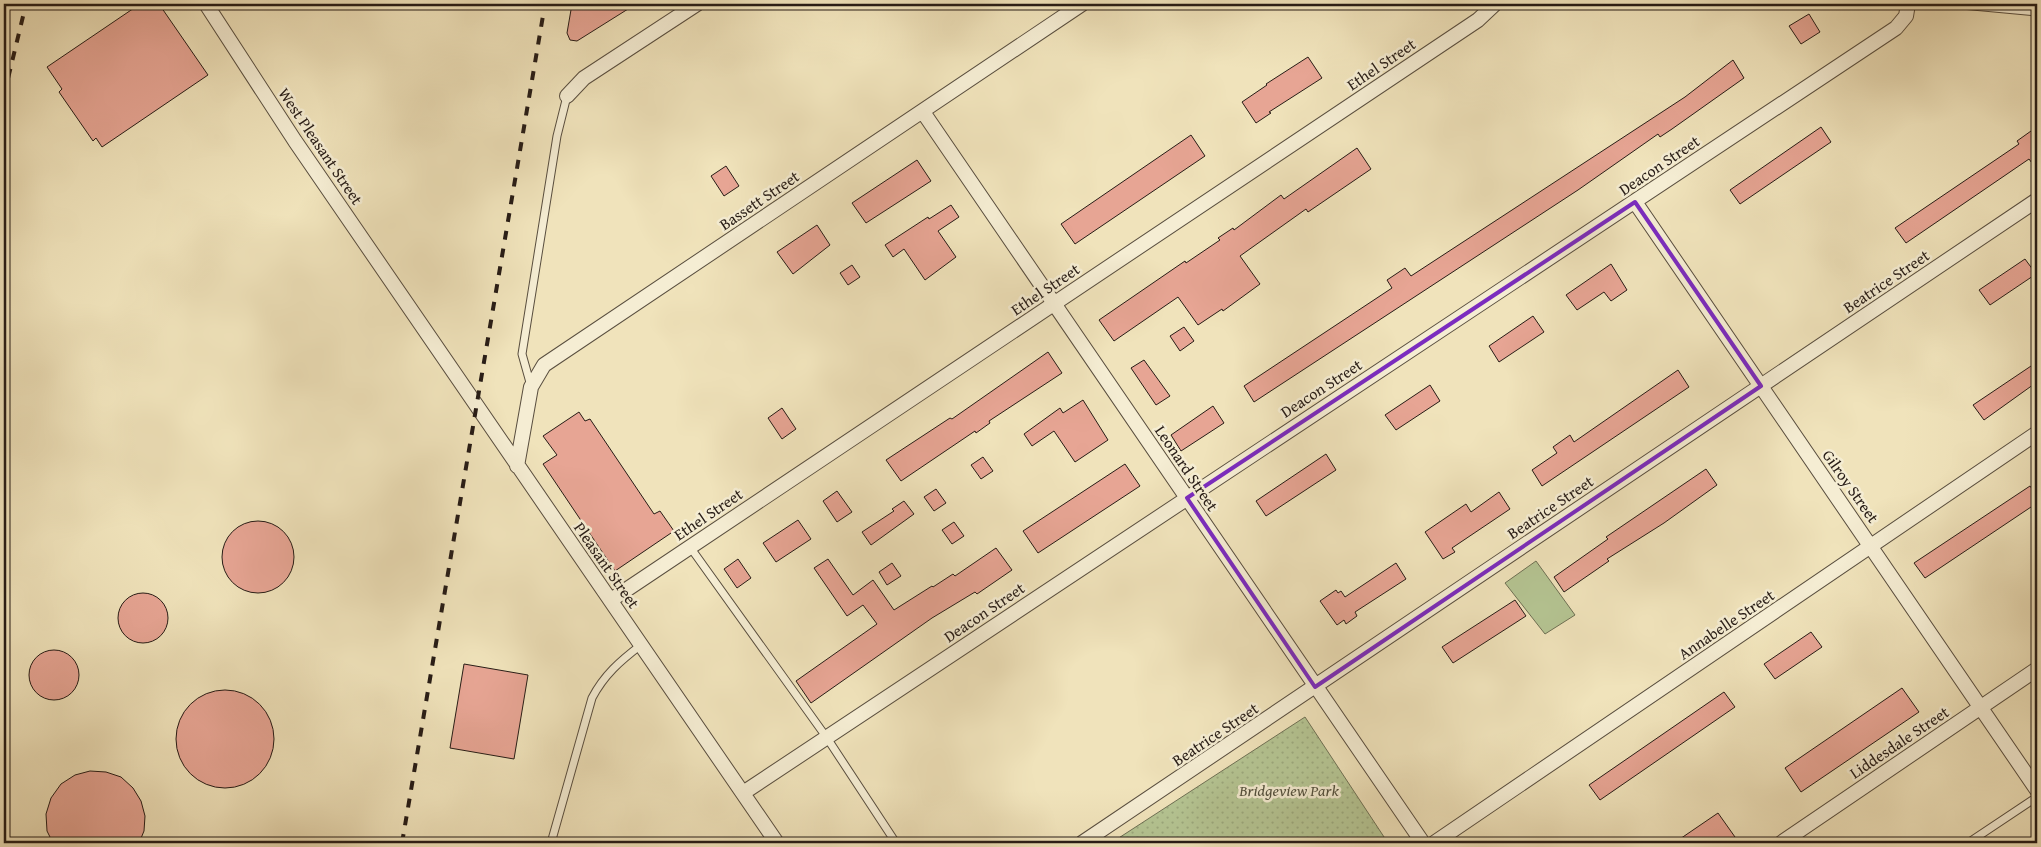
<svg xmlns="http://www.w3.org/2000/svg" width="2041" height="847" font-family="'Gentium Book Plus',serif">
	<defs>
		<pattern id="grass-dots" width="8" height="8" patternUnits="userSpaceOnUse" patternTransform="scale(1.25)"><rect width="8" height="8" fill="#b5c593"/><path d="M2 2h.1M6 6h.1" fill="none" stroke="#9ca97e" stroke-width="1.8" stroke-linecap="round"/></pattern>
	</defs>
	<rect width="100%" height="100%" fill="#f0e3bb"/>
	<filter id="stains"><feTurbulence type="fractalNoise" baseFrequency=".004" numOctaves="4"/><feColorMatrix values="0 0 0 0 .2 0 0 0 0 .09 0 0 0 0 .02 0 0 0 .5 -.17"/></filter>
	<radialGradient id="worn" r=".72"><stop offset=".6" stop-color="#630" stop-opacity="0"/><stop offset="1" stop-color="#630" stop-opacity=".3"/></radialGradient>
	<!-- grass -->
	<path fill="url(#grass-dots)" stroke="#6e7054" d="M1305,717L1388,843H1111Z"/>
	<!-- garden -->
	<path fill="#b5c593" stroke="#6e7054" d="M1536,561L1575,615L1545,634L1505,583Z"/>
	<!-- building -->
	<path fill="#e7a594" stroke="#271c16" d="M140,4H159L208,75L102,147L96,138L93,141L59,92L62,89L47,67Z
		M572,4H636L577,41L570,40L567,33Z
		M1809,14L1820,32L1801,44L1789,26Z
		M1308,57L1322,78L1269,112L1271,113L1256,123L1242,102L1267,85L1266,84Z
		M1733,60L1744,78L1672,129L1660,137L1658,134L1578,190L1254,402L1244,386L1392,288L1387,280L1405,268L1411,276L1685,97Z
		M1821,127L1831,142L1740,204L1730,190Z
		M2031,131L2037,139V170L2029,159L1906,243L1895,228L2019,144L2017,141Z
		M1191,135L1205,156L1075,244L1061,224Z
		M1357,148L1371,169L1308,212L1306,209L1240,256L1260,284L1223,311L1222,309L1198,325L1178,297L1114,341L1099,320L1185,261L1186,263L1220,240L1218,238L1233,228L1234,230L1281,195L1284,199Z
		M917,160L931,181L866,223L852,203Z
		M726,166L739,186L724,196L711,176Z
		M951,205L959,217L938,231L956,257L925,280L904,249L893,257L885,245L928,217L929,219Z
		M817,225L830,245L793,274L777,252Z
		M2025,259L2036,274L1990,305L1979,290Z
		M1611,264L1627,290L1611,301L1604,292L1577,310L1566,295Z
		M852,265L860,277L848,285L840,273Z
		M1533,316L1544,332L1499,362L1489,346Z
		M1184,327L1194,341L1180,351L1170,336Z
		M1048,352L1062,373L989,421L990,423L976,433L975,431L901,481L886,460L950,418L952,419Z
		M1144,360L1170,396L1156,405L1131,368Z
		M2037,362V382L1984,420L1973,405Z
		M1678,370L1689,387L1542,486L1532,470L1557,453L1553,447L1570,435L1574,442Z
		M1430,385L1440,401L1396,430L1385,415Z
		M1083,400L1108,440L1075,462L1054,431L1032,446L1024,434L1060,408L1063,413Z
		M1213,406L1224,423L1181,451L1171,435Z
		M782,408L796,429L782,439L768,418Z
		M579,412L585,421L590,419L654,514L660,511L674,531L615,571L543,464L557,455L543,436Z
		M1326,454L1336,470L1266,516L1256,501Z
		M983,457L993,471L981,479L971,465Z
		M1125,464L1140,486L1038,553L1023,531Z
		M1706,469L1717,485L1664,523L1607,559L1609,561L1564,592L1554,577L1608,539L1606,537Z
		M2030,486L2037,496V503L1925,578L1914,563Z
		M936,489L946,503L934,511L924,497Z
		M837,491L852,512L837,522L823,501Z
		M1499,492L1510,509L1452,548L1455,552L1443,559L1425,532L1466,504L1471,512Z
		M904,501L914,514L871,545L862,532L894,511L892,509Z
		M798,520L811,539L776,562L763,543Z
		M222 557a36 36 0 1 1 72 0a36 36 0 1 1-72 0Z
		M954,522L964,536L952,544L942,530Z
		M996,548L1012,570L977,594L975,592L932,618L811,703L796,681L877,624L863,605L847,616L814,568L828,559L853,595L873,580L894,610L932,586L933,587L953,574L955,576Z
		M738,559L751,578L737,588L724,569Z
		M892,563L901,576L887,585L879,572Z
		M1396,563L1406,579L1355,612L1357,616L1346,624L1344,620L1337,625L1320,601L1336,590L1338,593L1341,591L1345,597Z
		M118 618a25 25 0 1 1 50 0a25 25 0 1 1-50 0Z
		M1515,600L1526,616L1453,663L1442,647Z
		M1811,632L1822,647L1775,679L1764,664Z
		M29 675a25 25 0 1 1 50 0a25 25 0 1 1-50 0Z
		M464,664L528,675L514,759L450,748Z
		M1902,688L1919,712L1801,792L1785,768Z
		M176 739a49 49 0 1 1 98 0a49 49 0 1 1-98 0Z
		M1724,692L1735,707L1600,800L1589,785Z
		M90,771L106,772L121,777L133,788L141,801L145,816L144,831L139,843H53L47,831L46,814L51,798L61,784L75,775Z
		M1718,813L1735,837L1725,843H1674Z"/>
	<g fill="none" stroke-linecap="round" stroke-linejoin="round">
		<!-- service casing -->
		<g stroke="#594e3f" stroke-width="9">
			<path id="service" d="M1951,4L2037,12
				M531,386L522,354L557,136L567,96
				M690,547L827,738L896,843
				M551,843L592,698C604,675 620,661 641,645
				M1968,843L2037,797"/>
		</g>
		<!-- minor casing -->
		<g stroke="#594e3f" stroke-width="16">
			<path id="minor" d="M206,4L295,141L777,843
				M567,96L584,78L697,4
				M923,112L1423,843
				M1635,202L2037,790
				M517,466L531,387L544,365L1082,4
				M611,600L1478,20L1495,4
				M743,793L1896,28L1906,16L1908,4
				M1082,843L2037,200
				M1434,843L2037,433
				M1781,843L2037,669"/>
		</g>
		<!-- service -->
		<use href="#service" stroke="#f5edd3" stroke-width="7"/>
		<!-- minor -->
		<use href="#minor" stroke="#f5edd3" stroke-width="14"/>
		<!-- rail -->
		<path stroke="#271c16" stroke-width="4" stroke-dasharray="9 9" stroke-linecap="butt" d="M4,95L26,4
			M402,843L545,4"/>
	</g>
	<!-- marked area -->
	<path fill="none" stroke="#7b2cbf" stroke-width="4" stroke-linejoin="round" d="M1635,202L1761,386L1315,687L1187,498Z"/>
	<g text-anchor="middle" stroke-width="5" stroke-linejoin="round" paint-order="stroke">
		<!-- street labels -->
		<g font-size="16" fill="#271c16" stroke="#f5edd3">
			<text transform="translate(1381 64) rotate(-34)" y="6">Ethel Street</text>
			<text transform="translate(321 146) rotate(56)" y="6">West Pleasant Street</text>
			<text transform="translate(1659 165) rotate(-34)" y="6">Deacon Street</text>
			<text transform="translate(759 200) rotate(-34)" y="6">Bassett Street</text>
			<text transform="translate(1886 281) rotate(-34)" y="6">Beatrice Street</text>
			<text transform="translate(1045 289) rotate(-34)" y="6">Ethel Street</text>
			<text transform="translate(1321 388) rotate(-33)" y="6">Deacon Street</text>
			<text transform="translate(1187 468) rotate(56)" y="6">Leonard Street</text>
			<text transform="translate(1851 486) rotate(55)" y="6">Gilroy Street</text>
			<text transform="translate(1550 507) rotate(-34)" y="6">Beatrice Street</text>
			<text transform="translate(708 514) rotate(-34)" y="6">Ethel Street</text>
			<text transform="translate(607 565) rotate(55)" y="6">Pleasant Street</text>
			<text transform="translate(984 612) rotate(-34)" y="6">Deacon Street</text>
			<text transform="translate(1726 624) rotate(-34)" y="6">Annabelle Street</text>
			<text transform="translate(1215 734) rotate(-34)" y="6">Beatrice Street</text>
			<text transform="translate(1899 742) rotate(-34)" y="6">Liddesdale Street</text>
		</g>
		<!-- park labels -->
		<g font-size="16" font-style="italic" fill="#524f3c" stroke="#f5edd3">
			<text x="1289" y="796">Bridgeview Park</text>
		</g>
	</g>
	<!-- margin -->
	<rect width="2041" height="847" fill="none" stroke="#f0e3bb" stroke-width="20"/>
	<rect x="5" y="5" width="2031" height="837" fill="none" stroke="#271c16" stroke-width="2.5"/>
	<rect x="10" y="10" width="2021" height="827" fill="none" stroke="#271c16"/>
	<rect width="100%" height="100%" filter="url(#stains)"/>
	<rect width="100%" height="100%" fill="url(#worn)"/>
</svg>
